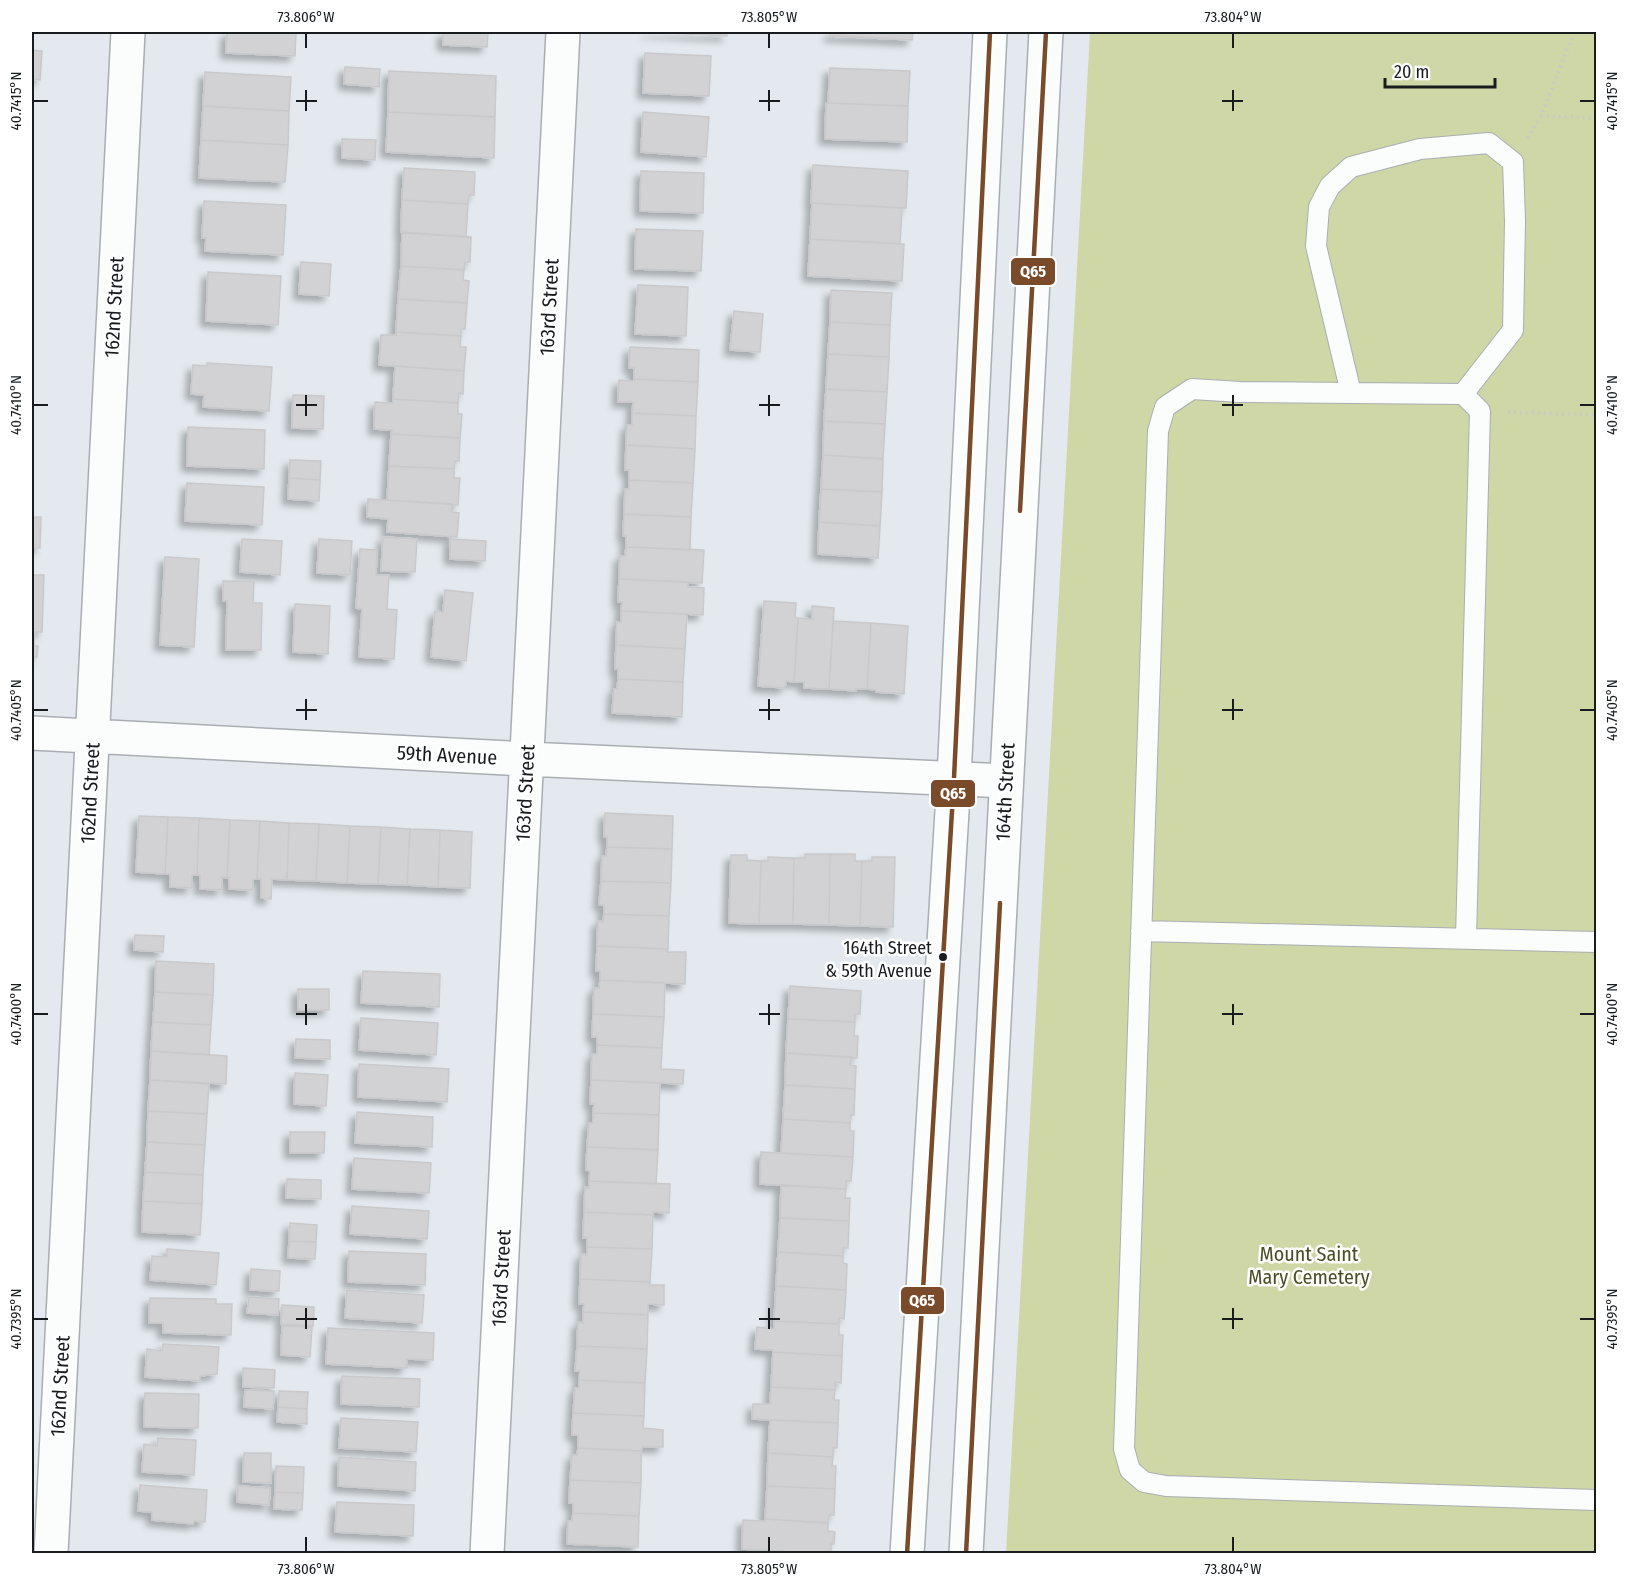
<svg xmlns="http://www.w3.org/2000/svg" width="1628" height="1585" font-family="'Fira Sans Condensed',sans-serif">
	<defs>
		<filter id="shadow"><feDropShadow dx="-5.5" dy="5.5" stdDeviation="3" flood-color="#0004"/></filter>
	</defs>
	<rect width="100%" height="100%" fill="#e3e9ee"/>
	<!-- green -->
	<path fill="#cfd7a7" d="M1090,32H1596V1553L1006,1554Z"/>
	<!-- building -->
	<path fill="#d2d2d5" stroke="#c9c9cc" stroke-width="1.5" filter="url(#shadow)" d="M227,32H296L295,56L226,53Z
		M443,32H488L487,47L443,45Z
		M646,32H727V36Z
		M830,32H913L912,40L830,36Z
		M32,50L42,51L40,80L32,79Z
		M645,53L711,56L709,96L643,93Z
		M345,67L380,69L379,87L344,84Z
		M830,68L910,71L908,106L828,103Z
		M389,71L496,76L495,117L388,112Z
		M205,72L291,77L289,111L203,106Z
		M826,103L908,106L907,142L825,139Z
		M203,106L289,111L288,145L201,140Z
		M388,112L495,117L494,158L386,152Z
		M643,112L709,117L706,157L641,152Z
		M342,139L376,140L375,160L342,158Z
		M201,140L288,145L285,182L199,178Z
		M813,165L908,171L906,208L811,203Z
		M404,168L475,172L474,195H469L468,204L402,200Z
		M641,171L704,173L703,213L640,211Z
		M402,200L468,204L466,237L401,232Z
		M204,201L286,205L283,255L205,251L206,238H202Z
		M812,203L902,208L900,244L810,239Z
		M636,229L703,231L701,271L635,269Z
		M402,233L471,237L470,262H465L464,270L401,266Z
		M810,239L904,244L902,281L808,276Z
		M301,262L331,264L329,296L299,294Z
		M401,266L464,270L463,280L469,281L467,303L398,299Z
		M208,272L281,276L278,325L206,321Z
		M638,285L688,287L686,336L635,334Z
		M831,290L892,293L890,325L830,322Z
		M398,299L467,303L465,329H461V336L396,332Z
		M734,311L763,314L760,352L730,350Z
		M830,322L890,325L889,357L828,354Z
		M396,332L461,336L460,347H466L464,371L379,365L381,335H396Z
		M630,347L699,350L698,382L634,379V368H629Z
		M828,354L889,357L887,392L826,389Z
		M207,363L272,367L269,411L203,407L204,395L191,394L193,365L207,366Z
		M395,366L464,371L463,394L459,393L458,403L393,399Z
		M634,379L698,382L696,416L632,413L633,402H618L619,380L634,381Z
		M826,389L887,392L885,424L824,421Z
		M293,395L324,396L323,429L292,428Z
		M393,399L458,403V414H462L460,438L391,434L392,430L374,429L375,402L393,403Z
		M632,413L696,416L695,449L626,445L627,425H632Z
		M824,421L885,424L883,459L823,455Z
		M188,427L265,430L264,469L187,466Z
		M391,434L460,438L459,461H455L454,469L389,466Z
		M626,445L695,449L693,483L629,480V470H625Z
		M823,455L883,459L882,492L821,489Z
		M290,460L321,461L320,480L289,478Z
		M389,466L454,469V478H460L458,505L387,500Z
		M289,478L320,480L319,501L288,499Z
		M629,480L693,483L691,517L624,514L625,489H629Z
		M187,483L264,487L262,525L185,521Z
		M821,489L882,492L880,526L819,522Z
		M368,499L452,504V512L459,513L457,537L387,532L388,519L367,517Z
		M624,514L691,517L690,550L626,547V536H623Z
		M32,517H41L40,548H32Z
		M819,522L880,526L878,558L818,554Z
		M383,537L417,539L415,572L381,571Z
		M242,539L282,541L280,575L240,572Z
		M319,539L352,541L350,575L317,573Z
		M450,539L486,541L485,561L450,559Z
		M626,547L704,550L702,583L619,579L620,556H625Z
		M360,549L377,550L376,575H389L387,609L397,610L394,659L359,657L362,609L356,608Z
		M165,557L199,559L194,647L160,645Z
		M32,575H44L42,632H35L34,646H38L37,657H32Z
		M619,579L688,582V587L704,588L703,615L621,611L622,602H618Z
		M223,581H254L253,603H262L261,650H226L227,601H223Z
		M445,590L473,593L466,661L431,657L435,611L443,612Z
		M764,601L796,603L795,618H798L794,682L786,681L785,688L758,686Z
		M295,604L330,606L328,654L293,652Z
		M812,606L834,608L829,689L804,688V682H794L798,618L812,619Z
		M621,611L687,614L685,649L616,645L617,622H621Z
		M833,621L871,623L867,689H856V691L829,689Z
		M871,623L908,626L904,694L876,692V690L867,689Z
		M616,645L685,649L683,682L618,679V669H615Z
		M618,679L683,682L682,717L612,713L614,689H617Z
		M605,813L673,816L672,849L607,847V837H604Z
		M139,816L168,817L165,874L136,872Z
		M168,817L199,818L197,875H192V888L170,887V874H165Z
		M199,818L230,820L227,878L222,877V890L200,889V875H197Z
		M230,820L260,821L257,879H253V890L229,889V878H227Z
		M260,821L289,823L287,880L272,879L271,899L261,898V879H257Z
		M289,823L319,824L316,881L287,880Z
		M319,824L350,826L347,883L316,881Z
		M350,826L381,827L378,884L347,883Z
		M381,827L410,829L407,885L378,884Z
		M410,829L440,830L438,887L407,885Z
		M440,830L472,832L470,888L438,887Z
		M607,847L672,849L671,883L601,881L602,856H606Z
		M805,854H830L829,925L793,924L794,858H805Z
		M830,854H855V861H862L860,926L829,925Z
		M731,855H747V860L761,861L759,924L729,923Z
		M768,857L794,858L793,924H759L761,861H768Z
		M872,857H895L893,927L860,926L862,861H872Z
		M601,881L671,883L669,916L604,914V905H599Z
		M604,914L669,916L668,949L597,946L598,921L603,922Z
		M135,935L164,936L163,952L134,950Z
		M597,946L668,949L667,952H686L685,984L600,980V971H596Z
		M156,961L214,964L213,995L155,992Z
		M363,971L440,974L439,1007L361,1003Z
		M600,980L665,983L664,1017L593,1014L594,988H599Z
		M790,986L861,991L860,1014H855V1022L788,1019Z
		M298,989H329V1010H298Z
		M155,992L213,995L211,1025L153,1022Z
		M593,1014L664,1017L662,1048L597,1045V1037H592Z
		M361,1018L438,1023L436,1055L359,1050Z
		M788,1019L855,1022L854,1036H858L857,1058L786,1053Z
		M153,1022L211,1025L209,1055L151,1051Z
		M296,1039L330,1040V1059L295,1058Z
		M597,1045L662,1048L661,1069L684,1070L683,1084L591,1080L592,1054H597Z
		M151,1051L227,1056L226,1084L150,1080Z
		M786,1053L851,1057L850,1065L856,1066L855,1089L785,1085Z
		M359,1064L449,1069L447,1102L358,1097Z
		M295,1073L328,1075L326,1106L294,1104Z
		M150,1080L209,1084L207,1114L148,1111Z
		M591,1080L660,1083L659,1115L593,1113L594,1104H590Z
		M785,1085L855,1089L854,1115H851L850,1123L783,1119Z
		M148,1111L207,1114L205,1145L147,1142Z
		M357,1112L433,1117L432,1147L355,1143Z
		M593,1113L659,1115L658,1150L587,1147L589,1123H593Z
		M783,1119L850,1123V1131H854L853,1157L781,1153Z
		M290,1132H325L324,1153H290Z
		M147,1142L205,1145L203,1175L145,1172Z
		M587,1147L658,1150L656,1184L589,1181L590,1171L586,1170Z
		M761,1152L853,1157L851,1181H846V1189L760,1184Z
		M354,1158L431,1163L429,1193L352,1189Z
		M145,1172L203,1175L202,1204L143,1201Z
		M287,1179L321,1180V1199L286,1198Z
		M589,1181L670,1184L669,1213L653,1212V1215L584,1212L585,1187L589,1188Z
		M781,1185L846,1189L845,1198H850L849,1221L780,1218Z
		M143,1201L202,1204L200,1235L142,1232Z
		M352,1206L429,1211L427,1239L350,1234Z
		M584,1212L653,1215L652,1249L587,1247V1238H583Z
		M780,1218L849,1221L848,1248H843V1256L778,1252Z
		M290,1223L317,1225L316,1242L289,1241Z
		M289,1241L316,1242L315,1259L288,1258Z
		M587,1247L652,1249L650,1282L580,1279L581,1254L587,1255Z
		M167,1249L219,1253L216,1285L150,1280L152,1256L167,1257Z
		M349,1251L426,1254L425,1285L348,1282Z
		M778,1252L843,1256V1263L847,1264L846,1290L776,1286Z
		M251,1269L280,1271L279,1291L250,1290Z
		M580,1279L650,1282V1285H664V1305L648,1304V1315L583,1312L584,1304H579Z
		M776,1286L846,1290L844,1319L839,1318V1324L774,1321Z
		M347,1290L424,1295L422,1323L345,1318Z
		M249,1297L279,1299L278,1315L247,1313Z
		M150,1298L216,1299V1304H232L231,1335L163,1333V1323H149Z
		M282,1305L314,1307L313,1326L281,1324Z
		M583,1312L648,1315L647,1349L577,1346L578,1322L583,1323Z
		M774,1321L839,1324V1335H843L842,1356L773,1352V1350L755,1349L757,1327L774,1329Z
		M282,1326L312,1327L310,1357L281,1355Z
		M328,1328L434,1333L433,1360L407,1359V1368L326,1364Z
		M163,1344L219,1347L217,1374L200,1376V1381L145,1377L147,1349L162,1351Z
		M577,1346L647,1349L645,1383L579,1380L580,1371H575Z
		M773,1352L842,1356L841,1383L835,1382V1390L771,1387Z
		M243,1368L275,1370L274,1388L243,1387Z
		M342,1376L420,1379L419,1407L341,1404Z
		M579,1380L645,1383L644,1416L573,1413L575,1388H579Z
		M771,1387L835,1390L834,1400H839L838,1423L752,1419L753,1404H770Z
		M245,1390L274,1391L273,1409L244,1407Z
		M279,1391L308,1392L307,1409L278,1407Z
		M145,1393L199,1394L198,1428L144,1427Z
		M278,1407L307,1409V1424L277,1422Z
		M573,1413L644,1416L643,1428L663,1430V1447H642L641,1451L578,1448V1435H572Z
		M341,1418L418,1422L416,1452L339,1448Z
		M770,1420L838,1423L837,1448H833V1457L768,1453Z
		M158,1438L196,1440L194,1475L142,1472L144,1444L157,1446Z
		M578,1448L641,1451V1483L570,1480L572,1455H577Z
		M244,1453H271V1483L243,1482Z
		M768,1453L833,1457L832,1466H836L835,1489L767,1486Z
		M339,1457L416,1462L415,1491L338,1486Z
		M276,1466L304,1467L303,1493L275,1492Z
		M570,1480L641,1483L639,1516L573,1513V1503H569Z
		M140,1485L207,1490L205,1522L194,1521L193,1524L152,1520V1512L138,1511Z
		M238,1486L270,1488L269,1505L237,1502Z
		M767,1486L835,1489L834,1515H829L828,1523L765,1519Z
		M275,1492L303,1493L302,1510L274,1509Z
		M337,1502L414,1505L413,1536L335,1532Z
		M573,1513L639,1516L638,1547L567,1544L568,1521H572Z
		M765,1519L828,1523V1531L835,1532L834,1544H831V1554L742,1549L743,1520L765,1521Z"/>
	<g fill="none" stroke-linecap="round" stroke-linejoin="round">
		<!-- lane casing -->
		<g stroke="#a9aeb2" stroke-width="22">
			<path id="lane" d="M1351,393L1316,246L1319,207L1330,186L1351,167L1420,149L1489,143L1513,162L1515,221L1513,330L1463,394
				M1141,931L1596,942
				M1466,938L1480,411L1463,394L1240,392L1192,389L1165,407L1158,431L1124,1449L1130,1470L1144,1482L1166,1486L1596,1500"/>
		</g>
		<!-- street casing -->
		<g stroke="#a9aeb2" stroke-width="36">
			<path id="street" d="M32,733L527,759L1006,781
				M51,1554L128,32
				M487,1554L563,32"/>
		</g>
		<!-- secondary casing -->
		<g stroke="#a9aeb2" stroke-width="36">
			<path id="secondary" d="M907,1554L954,778L990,32
				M966,1554L1046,32"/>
		</g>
		<!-- path -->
		<path stroke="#c7c9cb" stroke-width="4" stroke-dasharray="1.5 4.5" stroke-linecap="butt" d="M1541,116L1596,118
			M1528,138L1541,116L1574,32
			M1508,412L1596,415"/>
		<!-- lane -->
		<use href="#lane" stroke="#fbfcfc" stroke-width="20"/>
		<!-- street -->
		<use href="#street" stroke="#fbfcfc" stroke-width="33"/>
		<!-- secondary -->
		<use href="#secondary" stroke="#fbfcfc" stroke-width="33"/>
		<!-- bus-1 casing -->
		<g stroke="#fff" stroke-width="9">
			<path id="bus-1" d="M1020,511L1046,32
				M907,1554L954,778L990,32
				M966,1554L1000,903"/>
		</g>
		<!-- bus-1 -->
		<use href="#bus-1" stroke="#7a4b2a" stroke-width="4.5"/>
	</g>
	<!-- ticks -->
	<path fill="none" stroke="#181c1f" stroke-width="2" d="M306,33V48M769,33V48M1233,33V48M306,90V111M769,90V111M1233,90V111M33,101H48M296,101H317M759,101H780M1222,101H1243M1580,101H1595M306,395V416M769,395V416M1233,395V416M33,405H48M296,405H317M759,405H780M1222,405H1243M1580,405H1595M306,699V720M769,699V720M1233,699V720M33,710H48M296,710H317M759,710H780M1222,710H1243M1580,710H1595M306,1004V1025M769,1004V1025M1233,1004V1025M33,1014H48M296,1014H317M759,1014H780M1222,1014H1243M1580,1014H1595M306,1308V1329M769,1308V1329M1233,1308V1329M33,1319H48M296,1319H317M759,1319H780M1222,1319H1243M1580,1319H1595M306,1537V1552M769,1537V1552M1233,1537V1552"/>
	<!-- markers -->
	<circle fill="#181c1f" stroke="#fff" stroke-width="2" cx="943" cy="957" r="5"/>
	<g text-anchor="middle" stroke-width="5" stroke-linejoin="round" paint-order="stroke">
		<!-- bus labels -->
		<g font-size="18" fill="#181c1f" stroke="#fff" text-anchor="end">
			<text x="932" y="954">164th Street<tspan x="932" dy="23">&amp; 59th Avenue</tspan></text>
		</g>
		<!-- street labels -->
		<g font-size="20" fill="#181c1f" stroke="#fff">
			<text transform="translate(114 307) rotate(-87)" y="7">162nd Street</text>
			<text transform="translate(549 307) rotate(-87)" y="7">163rd Street</text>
			<text transform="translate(447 755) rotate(3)" y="7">59th Avenue</text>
			<text transform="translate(1005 792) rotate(-87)" y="7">164th Street</text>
			<text transform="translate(90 793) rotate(-87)" y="7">162nd Street</text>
			<text transform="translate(525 793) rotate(-87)" y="7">163rd Street</text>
			<text transform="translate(501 1278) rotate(-87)" y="7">163rd Street</text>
			<text transform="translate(60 1386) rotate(-87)" y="7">162nd Street</text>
		</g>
		<!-- park labels -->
		<g font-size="20" fill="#4b4e23" stroke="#fff">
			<text x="1309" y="1261">Mount Saint<tspan x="1309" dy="23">Mary Cemetery</tspan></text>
		</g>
	</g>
	<g stroke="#fff" stroke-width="2">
		<rect x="1010" y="257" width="46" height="29" rx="6" fill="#7a4b2a"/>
		<rect x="930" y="779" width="46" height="29" rx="6" fill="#7a4b2a"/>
		<rect x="900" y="1286" width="45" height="29" rx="6" fill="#7a4b2a"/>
	</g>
	<g font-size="16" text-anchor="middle" font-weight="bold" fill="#fff">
		<text x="1033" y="277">Q65</text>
		<text x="953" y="799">Q65</text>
		<text x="922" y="1306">Q65</text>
	</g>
	<!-- border -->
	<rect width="1628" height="1585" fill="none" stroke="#ffffff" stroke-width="66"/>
	<!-- scale -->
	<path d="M1385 78v9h110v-9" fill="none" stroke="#181c1f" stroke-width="3"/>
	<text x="1394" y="78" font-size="18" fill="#181c1f" stroke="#ffffff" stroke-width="4.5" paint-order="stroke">20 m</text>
	<rect x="33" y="33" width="1562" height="1519" fill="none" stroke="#181c1f" stroke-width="2"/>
	<g font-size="15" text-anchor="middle" fill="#181c1f">
		<text x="306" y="22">73.806°W</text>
		<text x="769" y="22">73.805°W</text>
		<text x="1233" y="22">73.804°W</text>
		<text transform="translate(16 101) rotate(-90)" y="5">40.7415°N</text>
		<text transform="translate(1612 101) rotate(-90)" y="5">40.7415°N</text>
		<text transform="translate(16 405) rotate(-90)" y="5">40.7410°N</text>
		<text transform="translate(1612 405) rotate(-90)" y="5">40.7410°N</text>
		<text transform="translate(16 710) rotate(-90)" y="5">40.7405°N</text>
		<text transform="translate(1612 710) rotate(-90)" y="5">40.7405°N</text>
		<text transform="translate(16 1014) rotate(-90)" y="5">40.7400°N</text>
		<text transform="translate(1612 1014) rotate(-90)" y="5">40.7400°N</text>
		<text transform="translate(16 1319) rotate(-90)" y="5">40.7395°N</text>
		<text transform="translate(1612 1319) rotate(-90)" y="5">40.7395°N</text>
		<text x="306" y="1574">73.806°W</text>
		<text x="769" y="1574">73.805°W</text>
		<text x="1233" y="1574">73.804°W</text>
	</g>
</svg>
